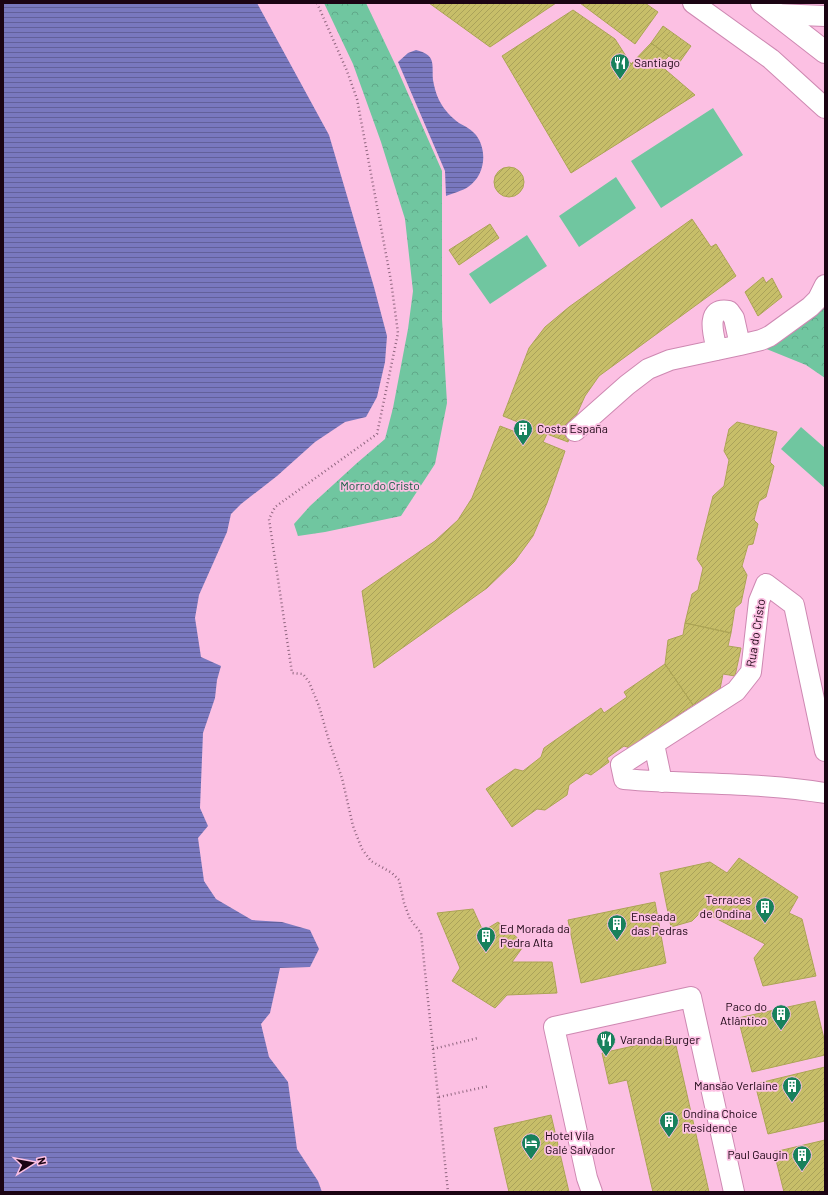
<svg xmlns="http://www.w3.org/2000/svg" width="828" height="1195" font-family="Barlow,sans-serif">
	<defs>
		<pattern id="forest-crowns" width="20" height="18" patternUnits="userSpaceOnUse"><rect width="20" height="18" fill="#70c6a0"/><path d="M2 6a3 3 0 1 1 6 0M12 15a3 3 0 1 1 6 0" fill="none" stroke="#60a889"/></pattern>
		<pattern id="water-rules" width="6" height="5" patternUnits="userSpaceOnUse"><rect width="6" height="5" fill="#7978bf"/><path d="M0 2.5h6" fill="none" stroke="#62609a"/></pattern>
		<pattern id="building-hatch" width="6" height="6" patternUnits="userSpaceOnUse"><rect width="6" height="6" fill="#c7be69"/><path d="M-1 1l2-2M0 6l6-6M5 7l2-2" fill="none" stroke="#aaa25a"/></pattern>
	</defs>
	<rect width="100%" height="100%" fill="#fcc0e3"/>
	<!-- forest -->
	<path fill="url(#forest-crowns)" d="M324,3H366L395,64L442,171V319L447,403L435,464L401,516L325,532L298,536L294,524L310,506L357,463L385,439L393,408L408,329L413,291L405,219L381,142L353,64Z
		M825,298V378L806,365L764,348Z"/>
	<!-- garden -->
	<path fill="#70c6a0" d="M713,108L743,155L661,208L631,161Z
		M616,177L636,208L579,247L559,216Z
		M527,235L547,266L490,304L469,274Z
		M801,427L825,448V488L781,449Z"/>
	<!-- water -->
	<path fill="url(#water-rules)" d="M3,3H257L329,135L374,287L387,336L385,362L377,397L366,417L345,422L315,442L277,476L241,504L231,514L227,532L199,595L195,618L201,657L221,666L217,680L215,698L203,733L200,808L208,826L198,838L204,881L216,899L252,920L282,922L310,930L319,949L310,967L280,968L270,1013L261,1024L269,1057L288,1082L297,1149L318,1181L322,1192H3Z
		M416,50C436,55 432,63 433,80C434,86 436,94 439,100C444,110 451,117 459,123C465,126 472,130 476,135C488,151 485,176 468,187C462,191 453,193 446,196L445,171L398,62L408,53Z"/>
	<!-- building -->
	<path fill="url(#building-hatch)" stroke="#aca455" d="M429,3H556L490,47Z
		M580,3H645L658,12L635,44Z
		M573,10L615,39L631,64L651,43L669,56L660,65L695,95L571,173L502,56Z
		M663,26L691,46L679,63L651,43Z
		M494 182a15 15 0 1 1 30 0a15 15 0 1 1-30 0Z
		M692,219L711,247L716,244L736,276L599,376L585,396L576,416L568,442L547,434L543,442L565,451L547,503L533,536L514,562L487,588L374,668L362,591L435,541L458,520L472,498L500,426L526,436L530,427L503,416L529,348L545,327L569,307Z
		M490,224L499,238L459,265L449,250Z
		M763,277L766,283L772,278L782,297L758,316L745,292Z
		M737,422L777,432L770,462L774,466L766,497L759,501L754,520L758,524L753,544L748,545L742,566L747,575L741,603L735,608L731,633L685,623L692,594L698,590L703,568L697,559L713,496L724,486L729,460L724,451L729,429Z
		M685,623L731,633L728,646L741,648L735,676L723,674L720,689L693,705L665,664L668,640L683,635Z
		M665,664L693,705L630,748L624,746L607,758L609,762L591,775L586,773L569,785L567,795L545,810L537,809L512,827L486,789L515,769L523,771L541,757L544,748L601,708L604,713L627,697L624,692Z
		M739,858L798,897L789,913L802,919L816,976L763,986L754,958L765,944L702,911L692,921L671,927L660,873L710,862L727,873Z
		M655,902L666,963L581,983L568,920Z
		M473,909L483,931L498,922L525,944L512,962H552L557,993L507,995L495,1008L452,981L460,968L437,913Z
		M815,1001L825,1043V1055L752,1072L738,1018Z
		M674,1037L709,1192H653L627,1080L609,1084L602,1053Z
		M825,1067V1121L768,1134L755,1084Z
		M551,1115L569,1192H509L494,1128Z
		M825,1140V1192H784L774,1152Z"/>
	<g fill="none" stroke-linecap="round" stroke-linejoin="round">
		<!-- minor casing -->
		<g stroke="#ce88b2" stroke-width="22">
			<path id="minor" d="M693,3L771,59L825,108
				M776,14L825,16
				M717,350C714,337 704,306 729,311L734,318L740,345
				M575,431L627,385L648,369L670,360L740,345L761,340L770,336L810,307L818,299L825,285
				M654,744L662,782
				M825,751L794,605L766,584L759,601L751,672L736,691L621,765L624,779C691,785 759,782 825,793
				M592,1192L587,1178L554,1027L691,997L734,1192"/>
		</g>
		<!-- major casing -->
		<g stroke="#ce88b2" stroke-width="24">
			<path id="major" d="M762,3L825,52"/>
		</g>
		<!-- path -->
		<path stroke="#916780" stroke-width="2.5" stroke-dasharray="1 3" stroke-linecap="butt" d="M317,3L347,71L357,99L391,281L398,333L377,434L275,507L269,519L292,673L303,674L309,682L319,706L329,741L342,778L353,826L362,849L371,861L392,873L399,880L404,903L410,919L421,933L448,1192
			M433,1049L478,1038
			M439,1097L489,1086"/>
		<!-- minor -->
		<use href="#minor" stroke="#fff" stroke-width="20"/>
		<!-- major -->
		<use href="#major" stroke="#fff" stroke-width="22"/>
	</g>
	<!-- icons -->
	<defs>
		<g id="restaurant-pin" transform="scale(1)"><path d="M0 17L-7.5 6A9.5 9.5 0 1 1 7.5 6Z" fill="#18815c" stroke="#fcc0e3"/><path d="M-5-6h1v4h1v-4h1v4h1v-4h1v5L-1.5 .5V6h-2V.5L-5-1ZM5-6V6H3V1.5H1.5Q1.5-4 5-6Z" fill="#fff"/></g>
		<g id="building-pin" transform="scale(1)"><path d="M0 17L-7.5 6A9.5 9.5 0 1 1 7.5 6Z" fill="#18815c" stroke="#fcc0e3"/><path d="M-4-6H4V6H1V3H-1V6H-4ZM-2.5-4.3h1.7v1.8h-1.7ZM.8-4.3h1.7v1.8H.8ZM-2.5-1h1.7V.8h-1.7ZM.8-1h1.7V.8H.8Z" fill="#fff"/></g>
		<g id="hotel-pin" transform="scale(1)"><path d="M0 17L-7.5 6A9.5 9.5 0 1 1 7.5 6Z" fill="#18815c" stroke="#fcc0e3"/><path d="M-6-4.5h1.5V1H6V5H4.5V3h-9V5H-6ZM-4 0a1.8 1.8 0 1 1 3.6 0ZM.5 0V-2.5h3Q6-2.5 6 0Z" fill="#fff"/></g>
	</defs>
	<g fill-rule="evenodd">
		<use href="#restaurant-pin" x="620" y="63"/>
		<use href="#building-pin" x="523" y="429"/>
		<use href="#building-pin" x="765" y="907"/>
		<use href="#building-pin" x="617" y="924"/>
		<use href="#building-pin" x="486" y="936"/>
		<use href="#building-pin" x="781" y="1014"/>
		<use href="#restaurant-pin" x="606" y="1040"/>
		<use href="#building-pin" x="792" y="1086"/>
		<use href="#building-pin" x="669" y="1121"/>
		<use href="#hotel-pin" x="531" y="1143"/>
		<use href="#building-pin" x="802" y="1155"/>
	</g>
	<g text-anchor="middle" stroke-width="3.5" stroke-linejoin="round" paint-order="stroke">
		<!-- poi labels -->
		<g font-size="12" fill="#1b0413" stroke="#fcc0e3" text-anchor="start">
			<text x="634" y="67">Santiago</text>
			<text x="537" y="433">Costa España</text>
			<text x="751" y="904" text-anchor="end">Terraces<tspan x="751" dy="14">de Ondina</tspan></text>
			<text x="631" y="921">Enseada<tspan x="631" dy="14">das Pedras</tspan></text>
			<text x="500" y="933">Ed Morada da<tspan x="500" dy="14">Pedra Alta</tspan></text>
			<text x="767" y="1011" text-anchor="end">Paco do<tspan x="767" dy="14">Atlântico</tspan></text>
			<text x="620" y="1044">Varanda Burger</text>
			<text x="778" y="1090" text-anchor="end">Mansão Verlaine</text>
			<text x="683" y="1118">Ondina Choice<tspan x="683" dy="14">Residence</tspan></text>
			<text x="545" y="1140">Hotel Vila<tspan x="545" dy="14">Galé Salvador</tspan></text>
			<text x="788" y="1159" text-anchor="end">Paul Gaugin</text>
		</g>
		<!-- park labels -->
		<g font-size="12" fill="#145c42" stroke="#fcc0e3">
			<text x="380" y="490">Morro do Cristo</text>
		</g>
		<!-- street labels -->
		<g font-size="12" fill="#1b0413" stroke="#fcc0e3">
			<text transform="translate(756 633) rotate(-81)" y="4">Rua do Cristo</text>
		</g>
	</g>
	<!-- border -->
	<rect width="828" height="1195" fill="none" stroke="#1b0413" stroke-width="8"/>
	<!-- north arrow -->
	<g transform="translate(32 1163) rotate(79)" stroke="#fcc0e3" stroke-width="3" paint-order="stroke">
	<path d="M0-3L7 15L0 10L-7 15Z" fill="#1b0413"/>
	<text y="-6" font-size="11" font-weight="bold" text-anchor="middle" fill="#1b0413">N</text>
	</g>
</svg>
